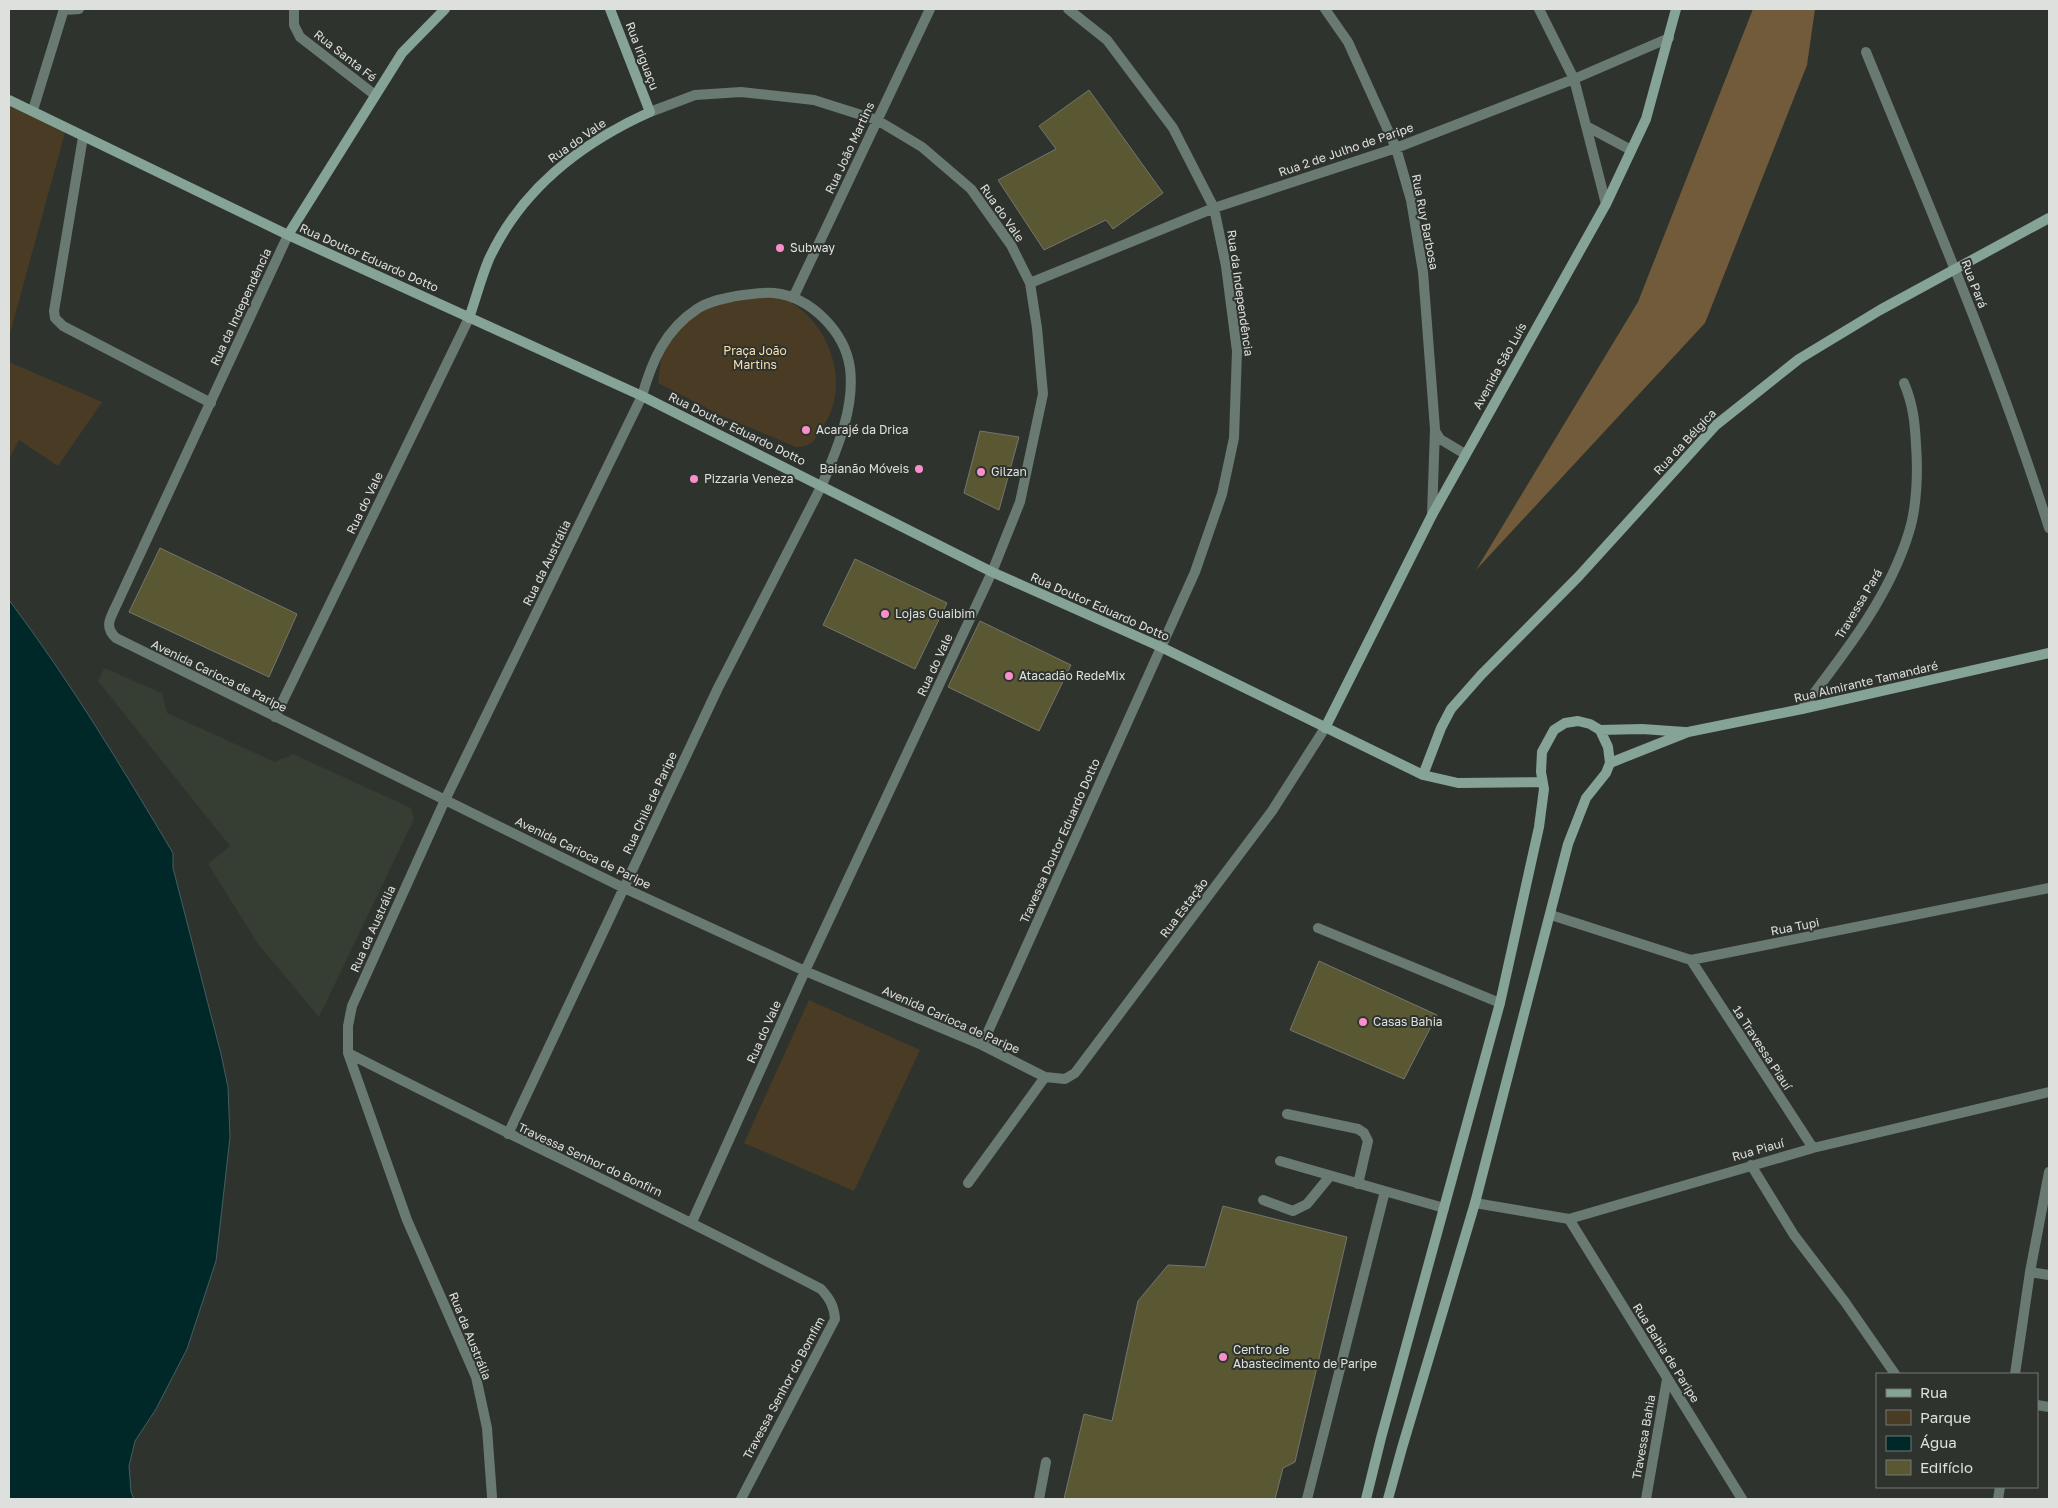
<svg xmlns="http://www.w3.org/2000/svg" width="2058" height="1508" font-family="'Golos Text',sans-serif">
	<rect width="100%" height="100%" fill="#2f332e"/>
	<!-- built -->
	<path fill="#363d33" d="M104,668L162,693L167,713L275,762L293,754L411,808L414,819L319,1017L258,944L208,864L230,846L98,681Z"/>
	<!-- green -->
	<path fill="#4a3b24" d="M9,100L66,129L9,337Z
		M746,290C758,293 776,294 787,300C831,324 852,386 822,428C813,441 814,446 796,447L722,416L658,383L663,345L674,323Z
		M9,362L102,402L58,466L19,440L9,459Z
		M809,1000L920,1050L854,1191L744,1143Z"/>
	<!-- forest -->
	<path fill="#715b3a" d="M1753,9H1815L1807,65L1705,323L1476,570L1638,302Z"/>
	<!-- water -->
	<path fill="#002829" stroke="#425f5f" d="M9,600C70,681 121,766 173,853V868L221,1054L228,1087L230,1137L216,1261L187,1349L156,1409L135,1441L129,1466L131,1492L134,1499H9Z"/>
	<!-- building -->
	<path fill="#595833" stroke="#75756e" d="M1089,90L1163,193L1113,229L1106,220L1044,250L998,180L1056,149L1039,126Z
		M980,431L1019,437L999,510L964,493Z
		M160,548L297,614L269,677L129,612Z
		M855,559L947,603L915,669L823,625Z
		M980,621L1071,665L1039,731L948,687Z
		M1319,961L1437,1015L1404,1079L1290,1030Z
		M1223,1206L1347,1237L1295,1462L1283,1468L1275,1499H1064L1084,1414L1112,1421L1138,1301L1168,1265L1205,1267Z"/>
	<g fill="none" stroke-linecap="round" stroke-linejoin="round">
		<!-- service -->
		<path stroke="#687a72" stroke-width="10" d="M83,137L54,311L55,318L63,326L211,403
			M1287,1114L1358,1129L1364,1133L1368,1141L1358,1184
			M1280,1161L1444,1208
			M1263,1200L1293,1211L1307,1204L1330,1176
			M1039,1499L1046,1462
			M1307,1499L1385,1191"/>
		<!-- minor -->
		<path stroke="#687a72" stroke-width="10" d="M294,9V25L300,37L375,95
			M1325,9L1348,42L1396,148L1411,200L1423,272L1435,429L1432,515
			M1539,9L1574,79L1606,204
			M64,10L79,9
			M1866,52C1930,209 1998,366 2049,528
			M33,110L64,9
			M650,112L695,95L741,92L814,100L877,120L922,147L971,189L1011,245L1030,283L1037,328L1043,394L1020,502L992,572L805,971L692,1222
			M1586,126L1631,150
			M288,235L115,608C109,620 105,628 116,638L624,888L805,971L982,1045L1045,1077L1065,1079L1075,1073L1272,811L1325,728
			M1030,283L1214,208L1396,148L1574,79L1669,38
			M793,298L930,9
			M1435,431L1440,439L1465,454
			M1802,709C1843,655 1889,598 1909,532C1917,507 1918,471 1916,445C1915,423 1913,404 1904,383
			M275,717L469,318
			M1551,915L1691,960L2049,888
			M1318,928L1500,1003
			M1691,960L1813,1148
			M982,1045L1195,572L1222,494L1234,438L1237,351L1226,266L1214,208L1173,128L1107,40L1068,9
			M348,1053C505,1133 665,1208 821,1289C830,1299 834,1306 835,1319L741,1499
			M1751,1165L1794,1235L1845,1302L1895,1374
			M968,1183L1045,1077
			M1475,1203L1569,1219L1813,1148L2049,1092
			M1569,1219L1742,1499
			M2030,1272L2049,1275
			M2015,1374L2030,1272L2049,1172
			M2037,1405L2049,1407
			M492,1497L487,1428L476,1377L407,1220L348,1053V1026L352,1006L445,800L642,396C652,361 665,330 697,309C708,301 723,299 736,296C749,294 761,292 774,293C811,297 845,332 850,368C855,408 837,449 822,485L718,688L508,1134
			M1646,1499L1667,1379
			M1998,1499L2000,1487"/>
		<!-- secondary -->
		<path stroke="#85a396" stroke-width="10" d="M9,100L288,235L642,396L992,572L1161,647L1423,775L1458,783L1542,782
			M288,235L402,53L445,9
			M469,318C476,298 481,278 489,259C521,190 581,143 650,112L610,9
			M1325,728L1432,515L1606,204L1646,119L1676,9
			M1600,730L1642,729L1685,732
			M1610,763L1688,732L1802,709L2049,653
			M1423,775L1441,728L1451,709L1481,675L1579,576L1716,425L1799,359L1880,310L2049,218
			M1366,1499L1381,1438L1500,1003L1539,827L1544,789L1541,772L1542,752L1554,730L1565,723L1578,721L1590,724L1600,730L1608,747L1610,763L1606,773L1586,798L1568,844L1475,1203L1402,1448L1388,1499"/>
	</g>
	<!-- markers -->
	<g fill="#f98fca" stroke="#2f332e" stroke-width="2">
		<circle cx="780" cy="248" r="5"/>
		<circle cx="806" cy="430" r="5"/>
		<circle cx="919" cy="469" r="5"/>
		<circle cx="981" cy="472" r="5"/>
		<circle cx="694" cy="479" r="5"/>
		<circle cx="885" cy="614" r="5"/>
		<circle cx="1009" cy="676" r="5"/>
		<circle cx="1363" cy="1022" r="5"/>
		<circle cx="1223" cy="1357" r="5"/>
	</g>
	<g text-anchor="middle" stroke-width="4" stroke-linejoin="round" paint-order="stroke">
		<!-- street labels -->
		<g font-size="12" fill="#dde0dc" stroke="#2f332e">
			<text transform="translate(345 56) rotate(38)" y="4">Rua Santa Fé</text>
			<text transform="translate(642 56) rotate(69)" y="4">Rua Iriguaçu</text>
			<text transform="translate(577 141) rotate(-35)" y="4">Rua do Vale</text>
			<text transform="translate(850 148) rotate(-65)" y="4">Rua João Martins</text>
			<text transform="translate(1346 150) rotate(-19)" y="4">Rua 2 de Julho de Paripe</text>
			<text transform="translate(1002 213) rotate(55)" y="4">Rua do Vale</text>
			<text transform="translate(1425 222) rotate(79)" y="4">Rua Ruy Barbosa</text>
			<text transform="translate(369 258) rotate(24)" y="4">Rua Doutor Eduardo Dotto</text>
			<text transform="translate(1974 284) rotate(69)" y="4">Rua Pará</text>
			<text transform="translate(1240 293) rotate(82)" y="4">Rua da Independência</text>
			<text transform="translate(241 307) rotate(-65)" y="4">Rua da Independência</text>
			<text transform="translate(1500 366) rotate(-61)" y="4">Avenida São Luís</text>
			<text transform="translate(737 429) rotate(26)" y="4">Rua Doutor Eduardo Dotto</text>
			<text transform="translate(1685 442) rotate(-47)" y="4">Rua da Bélgica</text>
			<text transform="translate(365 503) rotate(-64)" y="4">Rua do Vale</text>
			<text transform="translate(547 563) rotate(-64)" y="4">Rua da Austrália</text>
			<text transform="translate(1859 604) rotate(-59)" y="4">Travessa Pará</text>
			<text transform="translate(1100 607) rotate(24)" y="4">Rua Doutor Eduardo Dotto</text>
			<text transform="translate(935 665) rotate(-65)" y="4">Rua do Vale</text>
			<text transform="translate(219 676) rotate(26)" y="4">Avenida Carioca de Paripe</text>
			<text transform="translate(1866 682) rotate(-13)" y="4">Rua Almirante Tamandaré</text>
			<text transform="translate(650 803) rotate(-65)" y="4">Rua Chile de Paripe</text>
			<text transform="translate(1060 841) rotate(-66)" y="4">Travessa Doutor Eduardo Dotto</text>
			<text transform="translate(583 853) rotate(26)" y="4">Avenida Carioca de Paripe</text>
			<text transform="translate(1184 908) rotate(-53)" y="4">Rua Estação</text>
			<text transform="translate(1795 927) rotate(-11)" y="4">Rua Tupi</text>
			<text transform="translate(373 929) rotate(-66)" y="4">Rua da Austrália</text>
			<text transform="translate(951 1020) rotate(24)" y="4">Avenida Carioca de Paripe</text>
			<text transform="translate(764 1032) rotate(-66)" y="4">Rua do Vale</text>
			<text transform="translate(1762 1048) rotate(57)" y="4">1ª Travessa Piauí</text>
			<text transform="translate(1758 1150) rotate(-16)" y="4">Rua Piauí</text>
			<text transform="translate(590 1160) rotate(25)" y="4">Travessa Senhor do Bonfirn</text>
			<text transform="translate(470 1336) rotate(68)" y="4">Rua da Austrália</text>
			<text transform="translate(1666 1353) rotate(58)" y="4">Rua Bahia de Paripe</text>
			<text transform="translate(784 1388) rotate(-62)" y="4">Travessa Senhor do Bomfim</text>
			<text transform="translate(1644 1437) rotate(-80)" y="4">Travessa Bahia</text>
		</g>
		<!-- poi labels -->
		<g font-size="12" fill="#dde0dc" stroke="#2f332e" text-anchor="start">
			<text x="790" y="252">Subway</text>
			<text x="816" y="434">Acarajé da Drica</text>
			<text x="909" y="473" text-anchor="end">Baianão Móveis</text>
			<text x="991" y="476">Gilzan</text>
			<text x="704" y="483">Pizzaria Veneza</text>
			<text x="895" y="618">Lojas Guaibim</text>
			<text x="1019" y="680">Atacadão RedeMix</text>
			<text x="1373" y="1026">Casas Bahia</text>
			<text x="1233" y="1354">Centro de<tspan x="1233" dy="14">Abastecimento de Paripe</tspan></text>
		</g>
		<!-- park labels -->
		<g font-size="12" fill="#fcddaf" stroke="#2f332e">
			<text x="755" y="355">Praça João<tspan x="755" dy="14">Martins</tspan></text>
		</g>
	</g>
	<!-- border -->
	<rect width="2058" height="1508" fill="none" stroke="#dde0dc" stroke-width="20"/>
	<!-- legend -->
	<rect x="1876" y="1373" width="162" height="115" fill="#2f332e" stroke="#757874"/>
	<rect x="1886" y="1389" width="25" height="8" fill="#85a396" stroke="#757874"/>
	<text x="1920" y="1398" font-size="15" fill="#dde0dc">Rua</text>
	<rect x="1886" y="1410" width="25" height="15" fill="#4a3b24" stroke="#757874"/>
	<text x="1920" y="1423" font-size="15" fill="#dde0dc">Parque</text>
	<rect x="1886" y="1436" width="25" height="15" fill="#002829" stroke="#757874"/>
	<text x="1920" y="1448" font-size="15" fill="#dde0dc">Água</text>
	<rect x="1886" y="1460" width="25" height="15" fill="#595833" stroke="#757874"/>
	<text x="1920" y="1473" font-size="15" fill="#dde0dc">Edifício</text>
</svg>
